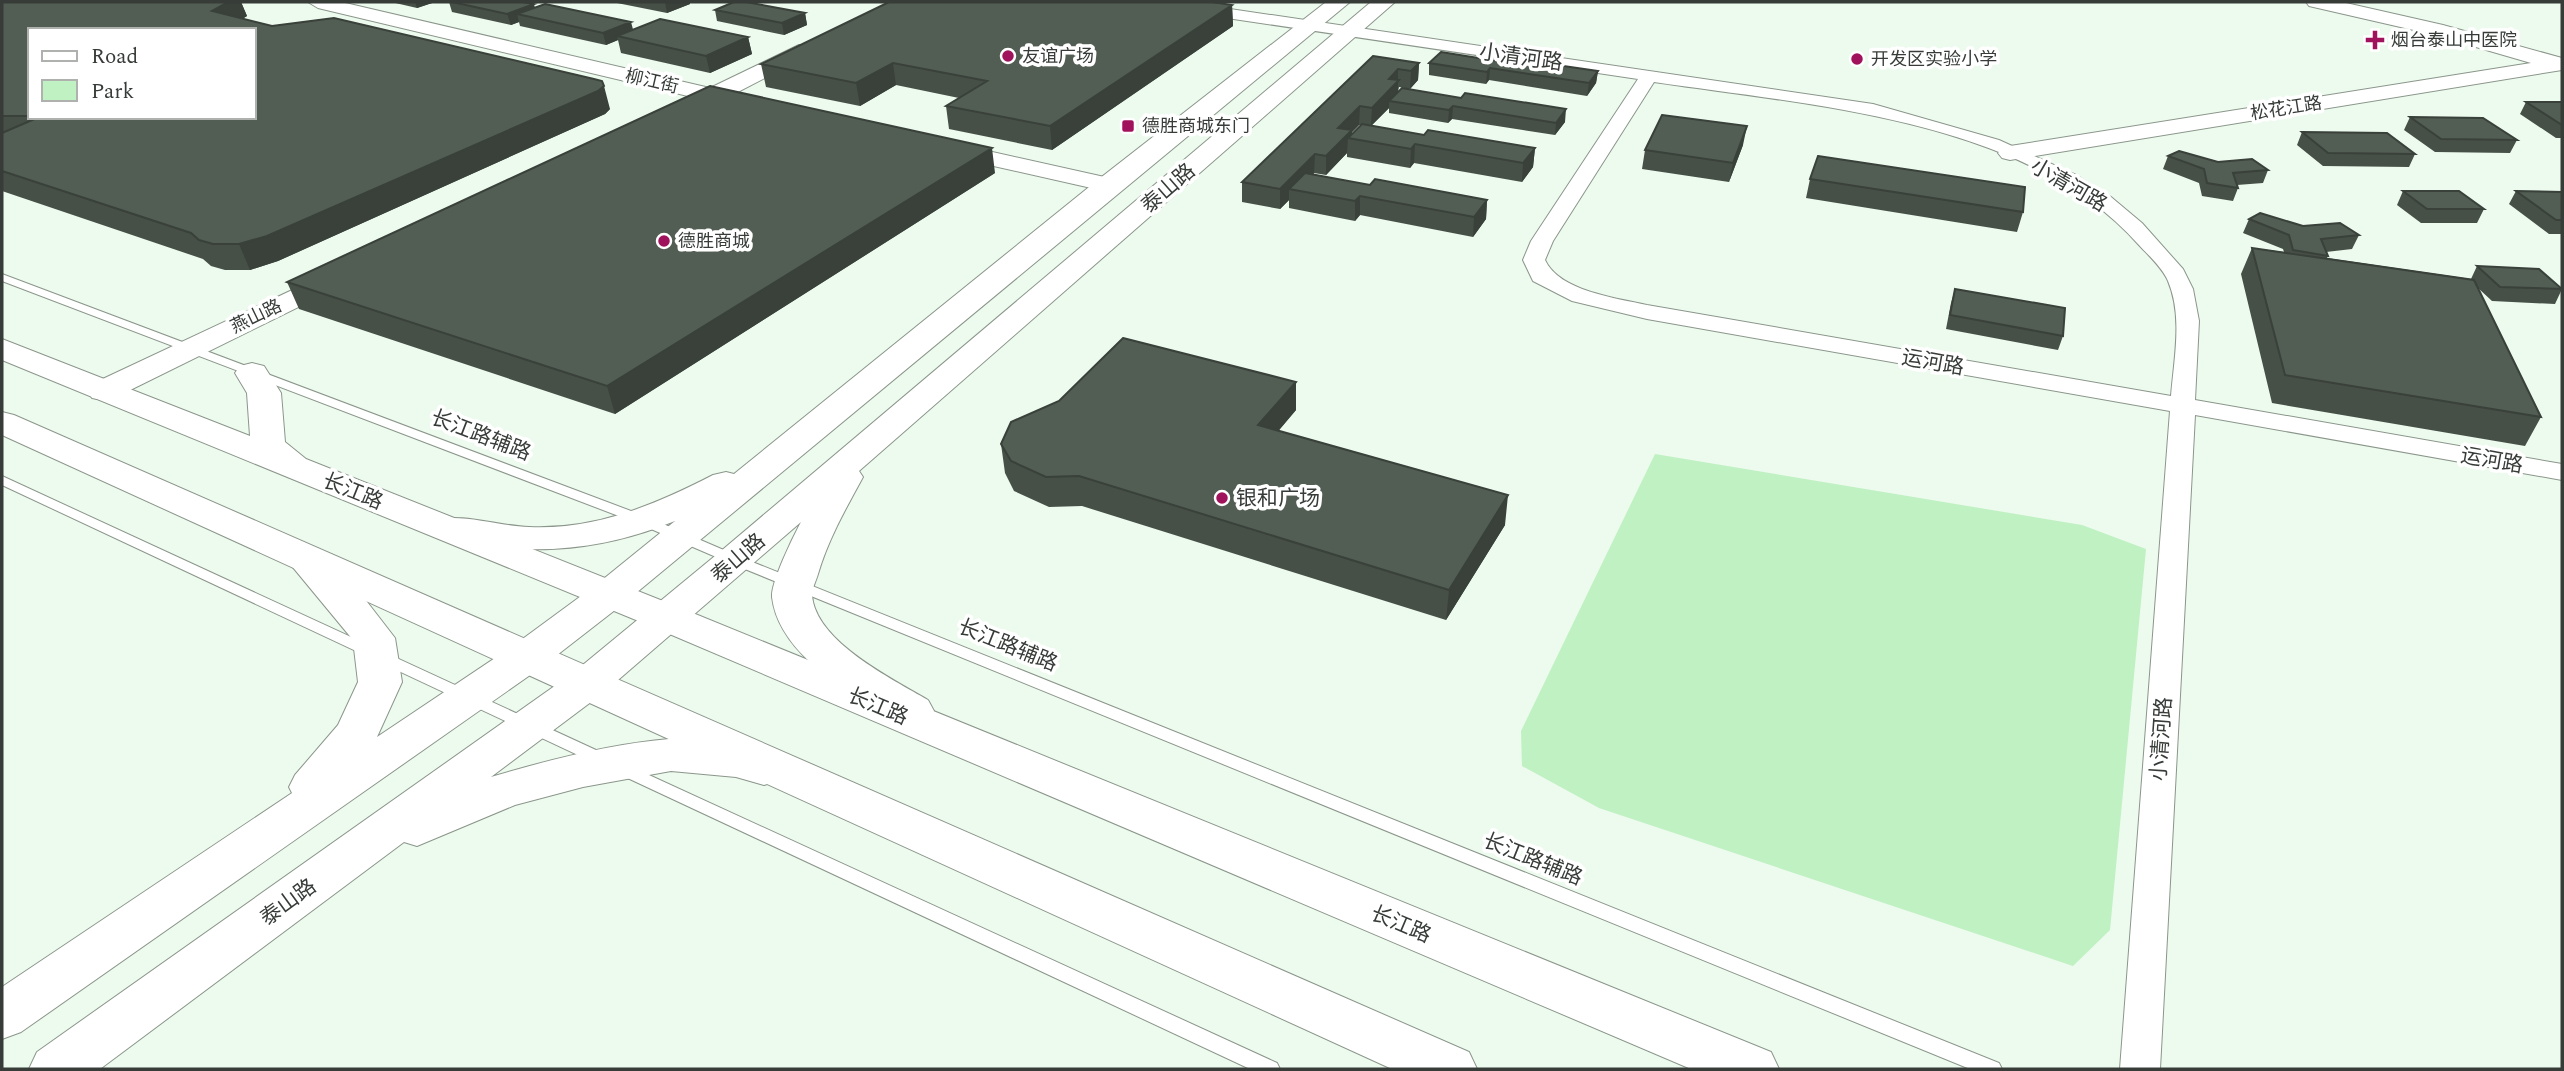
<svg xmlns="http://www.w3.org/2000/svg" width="2564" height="1071" font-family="Spectral,'Noto Sans SC',serif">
	<rect width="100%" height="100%" fill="#edfaee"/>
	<!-- green -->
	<path fill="#bff1c2" d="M1655,454L2082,525L2146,549L2110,930L2073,966L1599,808L1522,766L1521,731Z"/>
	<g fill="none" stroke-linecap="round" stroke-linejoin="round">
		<!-- service casing -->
		<g stroke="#8b968b" stroke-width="2">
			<path id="service" d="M2,274L647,517L740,557L1999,1063L2002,1069H1970L730,563L637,523L2,281Z
				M2,476L609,756L611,760L609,764H597L2,485Z
				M625,764L1277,1063L1280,1069H1250L619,774L617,770L619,766Z"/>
		</g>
		<!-- minor casing -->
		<g stroke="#8b968b" stroke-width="2">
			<path id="minor" d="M1145,2H1183L1873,104L1999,140L2076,175L2111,197L2142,223L2183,269L2193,289L2199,321L2195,400L2562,464V480L2195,415L2160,1069H2120L2170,411L1647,319L1572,301L1533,281L1523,260L1531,241L1638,79L1153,7ZM1654,82C1808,105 2028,119 2138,244C2148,255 2162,267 2168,281C2183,316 2174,359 2171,396L1647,305C1616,298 1559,291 1545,260L1553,241Z"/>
		</g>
		<!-- tertiary casing -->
		<g stroke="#8b968b" stroke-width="2">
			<path id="tertiary" d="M308,2H341L710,88L799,45H813L816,49L813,53L732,95L734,98L731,103H716L684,117L676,115L673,110L676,105L692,97L318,8Z
				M2306,2L2346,3L2443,25L2562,58V70L2010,160L2002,158L1998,153L2002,148L2010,146L2531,63L2431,34L2309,6Z
				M948,142L1109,178L1118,180L1121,185L1118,190L1109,192L940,154L936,149L940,144Z
				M337,269L347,271L351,277L347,283L114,398L103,400L92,398L88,391L92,384Z"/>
		</g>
		<!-- secondary casing -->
		<g stroke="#8b968b" stroke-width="2">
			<path id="secondary" d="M1326,2H1350L624,603L543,666L21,1032L2,1039V987L292,793L289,787L295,775L338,725L358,682L353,640L291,565L285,557L291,549L305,545L319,549L361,594L395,638L402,682L377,737L513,646L596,585L675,521C594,554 518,557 433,536L428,528L433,520C463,513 498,526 529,527C595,530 655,505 713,475L726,472L734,474L1099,179Z
				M1371,2H1395L859,471L863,477C846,508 828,540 818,574C816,581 812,588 812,595C815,641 892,679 928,700L934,711L928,722C923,723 917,726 912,726C899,726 885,715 874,708C834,683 778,648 772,597C771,582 793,537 801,522L603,693L491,777C548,760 610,744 669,739C705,736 746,746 780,756L787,768L780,780L764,785L736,777L671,771L583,787L515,805L417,846L404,842L100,1069H29L37,1052L573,673L721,551Z"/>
		</g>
		<!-- primary casing -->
		<g stroke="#8b968b" stroke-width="2">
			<path id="primary" d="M2,339L250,436L247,393L235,373L240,366L252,363L264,366L281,393L285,442L306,459L683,609L1771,1052L1779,1069H1691L653,627L2,360Z
				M2,412L14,415L1469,1052L1477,1069H1392L2,435Z"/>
		</g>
		<!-- service -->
		<use href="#service" fill="#fff" fill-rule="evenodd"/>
		<!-- minor -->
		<use href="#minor" fill="#fff" fill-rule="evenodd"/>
		<!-- tertiary -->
		<use href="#tertiary" fill="#fff" fill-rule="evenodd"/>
		<!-- secondary -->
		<use href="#secondary" fill="#fff" fill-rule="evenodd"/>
		<!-- primary -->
		<use href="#primary" fill="#fff" fill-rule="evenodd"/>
	</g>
	<!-- wall -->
	<path fill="#475047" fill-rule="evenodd" d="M2,2H241L247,16L242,19L610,109L605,114L278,261L250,270H225L211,266L203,259L2,191ZM30,30L254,117H30Z
		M391,2H435L417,8Z
		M449,2H522L535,8L633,30L748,37L752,54L710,73L621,53L618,40L606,45L520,26L519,22L511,25L452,12Z
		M612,2H690V4L667,13Z
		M1232,5L1233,26L1052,150L949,129L946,106L959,98L896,85L860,106L766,87L761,64Z
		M715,10L805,13L807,25L784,35L717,21Z
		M1373,56L1419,63L1418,80L1410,89L1399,87L1398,92L1565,122L1555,135L1452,119L1448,123L1389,113V108L1371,126L1424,135L1535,148L1533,167L1522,182L1414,163L1410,168L1347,157V153L1326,175L1314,173L1313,175L1370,185L1487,200L1486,219L1473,237L1360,215L1355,221L1289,208V200L1280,209L1242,202V182ZM1359,125H1361L1352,134V132Z
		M1497,61L1598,71L1596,83L1587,96L1489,80L1486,84L1429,75V63Z
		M2526,102H2562V138H2556L2520,114Z
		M2410,117L2517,140L2510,153L2435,152L2404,130Z
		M2302,132L2415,154L2409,167L2323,166L2297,145Z
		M1743,145L1729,182L1642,169L1645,150Z
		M2168,156L2218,162L2268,170L2263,183L2237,185L2238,188L2233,201L2202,196L2199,183L2163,169Z
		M995,173L615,414L299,309L287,282Z
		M1810,179L2023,212L2017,232L1806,198Z
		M2403,191L2484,209L2477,223H2421L2397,205Z
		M2516,191L2562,192V234H2549L2509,204Z
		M2249,219L2303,226L2359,235L2352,249L2326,252L2328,256L2327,258L2471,279L2477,266L2562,289L2555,304L2492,301L2478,288L2541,417L2525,446L2272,403L2241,274L2252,248L2284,252L2283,249L2243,233Z
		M1955,289L2063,336L2058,350L1946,329L1951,303Z
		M1296,410L1278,431L1505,525L1446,620L1082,506L1049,507L1014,491L1005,473L1001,444Z"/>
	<!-- shaded-wall -->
	<path fill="#39413a" d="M228,2H241L247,16L225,30L212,11Z
		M415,2H435L417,8Z
		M665,2H690V4L667,13Z
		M534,4L537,16L517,14L519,22L511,25L507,14Z
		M1232,5L1233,26L1052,150L1050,126Z
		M805,13L807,25L784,35L782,23Z
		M631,22L634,33L617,36L618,40L606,45L603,33Z
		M748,37L752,54L710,73L706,56Z
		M893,63L896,85L860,106L856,83Z
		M1419,63L1418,80L1410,89L1411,71Z
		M1490,68L1489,80L1486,84L1487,72Z
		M1398,69V98L1389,101V108L1371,126L1372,108L1389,79Z
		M1598,71L1596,83L1587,96L1589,83Z
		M604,86L610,109L605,114L278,261L250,270L239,244Z
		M1360,106L1359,125L1352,132L1351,139L1348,138L1347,153L1326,175V156L1338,128Z
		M1453,106L1452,119L1448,123L1449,110Z
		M1566,109L1565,122L1555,135L1556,123Z
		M1747,126L1743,145L1729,182L1733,163Z
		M1415,144L1414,163L1410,168L1411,149Z
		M992,148L995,173L615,414L607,386Z
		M1535,148L1533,167L1522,182L1523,163Z
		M1315,154L1314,173L1298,190L1289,189V200L1280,209V189Z
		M1360,196V215L1355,221V201Z
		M1487,200L1486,219L1473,237L1474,217Z
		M1296,382V410L1259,454L1258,425Z
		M1508,495L1505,525L1446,620L1449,590Z"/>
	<!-- building -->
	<path fill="#525d53" stroke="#39413a" stroke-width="2" d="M2,2H228L212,11L272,26L334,18L594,79L602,81L604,86L598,91L267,236L239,244H213L199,240L191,233L2,171V133L39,117H254V30H30V116H2Z
		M452,2H522L534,4L507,14Z
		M734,2H746L805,13L782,23L715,10Z
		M889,2H1212L1232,5L1050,126L946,106L987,81L893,63L856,83L761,64Z
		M545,4L631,22L603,33L517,14Z
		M660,19L748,37L706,56L617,36Z
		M1441,52L1497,61L1501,57L1598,71L1589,83L1490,68L1487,72L1429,63Z
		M1373,56L1419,63L1411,71L1398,69L1389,79L1399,80L1372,108L1360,106L1338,128L1352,130L1326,156L1315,154L1280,189L1242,182Z
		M710,86L992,148L607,386L287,282Z
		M1402,88L1461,98L1465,93L1566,109L1556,123L1453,106L1449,110L1389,101Z
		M2526,102H2562V125Z
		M1662,115L1747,126L1733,163L1645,150Z
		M2410,117L2483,118L2517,140L2441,139Z
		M1362,124L1424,135L1428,130L1535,148L1523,163L1415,144L1411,149L1348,138Z
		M2302,132L2387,133L2415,154L2328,153Z
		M2179,151L2218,162L2252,159L2268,170L2233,173L2238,188L2207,183L2204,169L2168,156Z
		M1818,156L2025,187L2023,212L1810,179Z
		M1305,173L1370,185L1375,179L1487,200L1474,217L1360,196L1355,201L1289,189Z
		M2403,191H2459L2484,209H2427Z
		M2516,191L2562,192V220H2556Z
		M2260,213L2303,226L2340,223L2359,235L2321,239L2328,256L2293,250L2289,235L2249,219Z
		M2252,248L2474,280L2541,417L2285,375Z
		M2477,266L2539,269L2562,289L2500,287Z
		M1955,289L2065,308L2063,336L1950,315Z
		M1123,338L1296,382L1258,425L1508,495L1449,590L1079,476L1046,477L1011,461L1001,444L1011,422L1059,401Z"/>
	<!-- markers -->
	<g fill="#a0135c" stroke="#fff" stroke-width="2.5">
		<path d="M2371.5 29.5h7v7h7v7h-7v7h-7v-7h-7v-7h7z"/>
		<circle cx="1008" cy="56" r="7"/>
		<circle cx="1857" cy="59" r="7"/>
		<rect x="1121" y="119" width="14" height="14" rx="3.5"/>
		<circle cx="664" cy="241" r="7"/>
		<circle cx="1222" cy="498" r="7"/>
	</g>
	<g text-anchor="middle" stroke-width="7" stroke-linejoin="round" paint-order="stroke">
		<!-- far-poi labels -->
		<g font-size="18" fill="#373c38" stroke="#fff" text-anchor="start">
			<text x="2391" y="46">烟台泰山中医院</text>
			<text x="1022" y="62">友谊广场</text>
			<text x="1871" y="65">开发区实验小学</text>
			<text x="1142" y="132">德胜商城东门</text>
			<text x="678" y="247">德胜商城</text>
		</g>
		<!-- far-street labels -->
		<g font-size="18" fill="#373c38" stroke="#fff">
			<text transform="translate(652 81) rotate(13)" y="6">柳江街</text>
			<text transform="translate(2286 108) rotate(-9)" y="6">松花江路</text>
			<text transform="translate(256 316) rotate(-26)" y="6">燕山路</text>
		</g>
		<!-- street labels -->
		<g font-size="21" fill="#373c38" stroke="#fff">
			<text transform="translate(1521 57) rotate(8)" y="7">小清河路</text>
			<text transform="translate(2069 185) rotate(30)" y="7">小清河路</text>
			<text transform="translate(1168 188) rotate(-41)" y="7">泰山路</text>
			<text transform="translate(1933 362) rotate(10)" y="7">运河路</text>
			<text transform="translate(481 435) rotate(21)" y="7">长江路辅路</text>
			<text transform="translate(2492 460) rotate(10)" y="7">运河路</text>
			<text transform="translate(353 491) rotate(22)" y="7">长江路</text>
			<text transform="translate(738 558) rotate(-41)" y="7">泰山路</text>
			<text transform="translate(1008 645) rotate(22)" y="7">长江路辅路</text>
			<text transform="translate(878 706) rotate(23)" y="7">长江路</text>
			<text transform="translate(2161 739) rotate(-86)" y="7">小清河路</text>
			<text transform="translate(1533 859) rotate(22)" y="7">长江路辅路</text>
			<text transform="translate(288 902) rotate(-36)" y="7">泰山路</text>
			<text transform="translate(1401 924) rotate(23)" y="7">长江路</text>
		</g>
		<!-- poi labels -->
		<g font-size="21" fill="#373c38" stroke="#fff" text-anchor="start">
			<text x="1236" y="505">银和广场</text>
		</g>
	</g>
	<!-- border -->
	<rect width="2564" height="1071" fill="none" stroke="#373c38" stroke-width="7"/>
	<!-- legend -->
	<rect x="28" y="28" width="228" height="91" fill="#ffffff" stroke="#afb1af" stroke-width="2"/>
	<rect x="42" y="51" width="35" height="10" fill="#ffffff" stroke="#afb1af" stroke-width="2"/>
	<text x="91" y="63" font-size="21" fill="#373c38">Road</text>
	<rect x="42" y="80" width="35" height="21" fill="#bff1c2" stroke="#afb1af" stroke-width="2"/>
	<text x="91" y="98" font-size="21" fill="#373c38">Park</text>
</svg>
